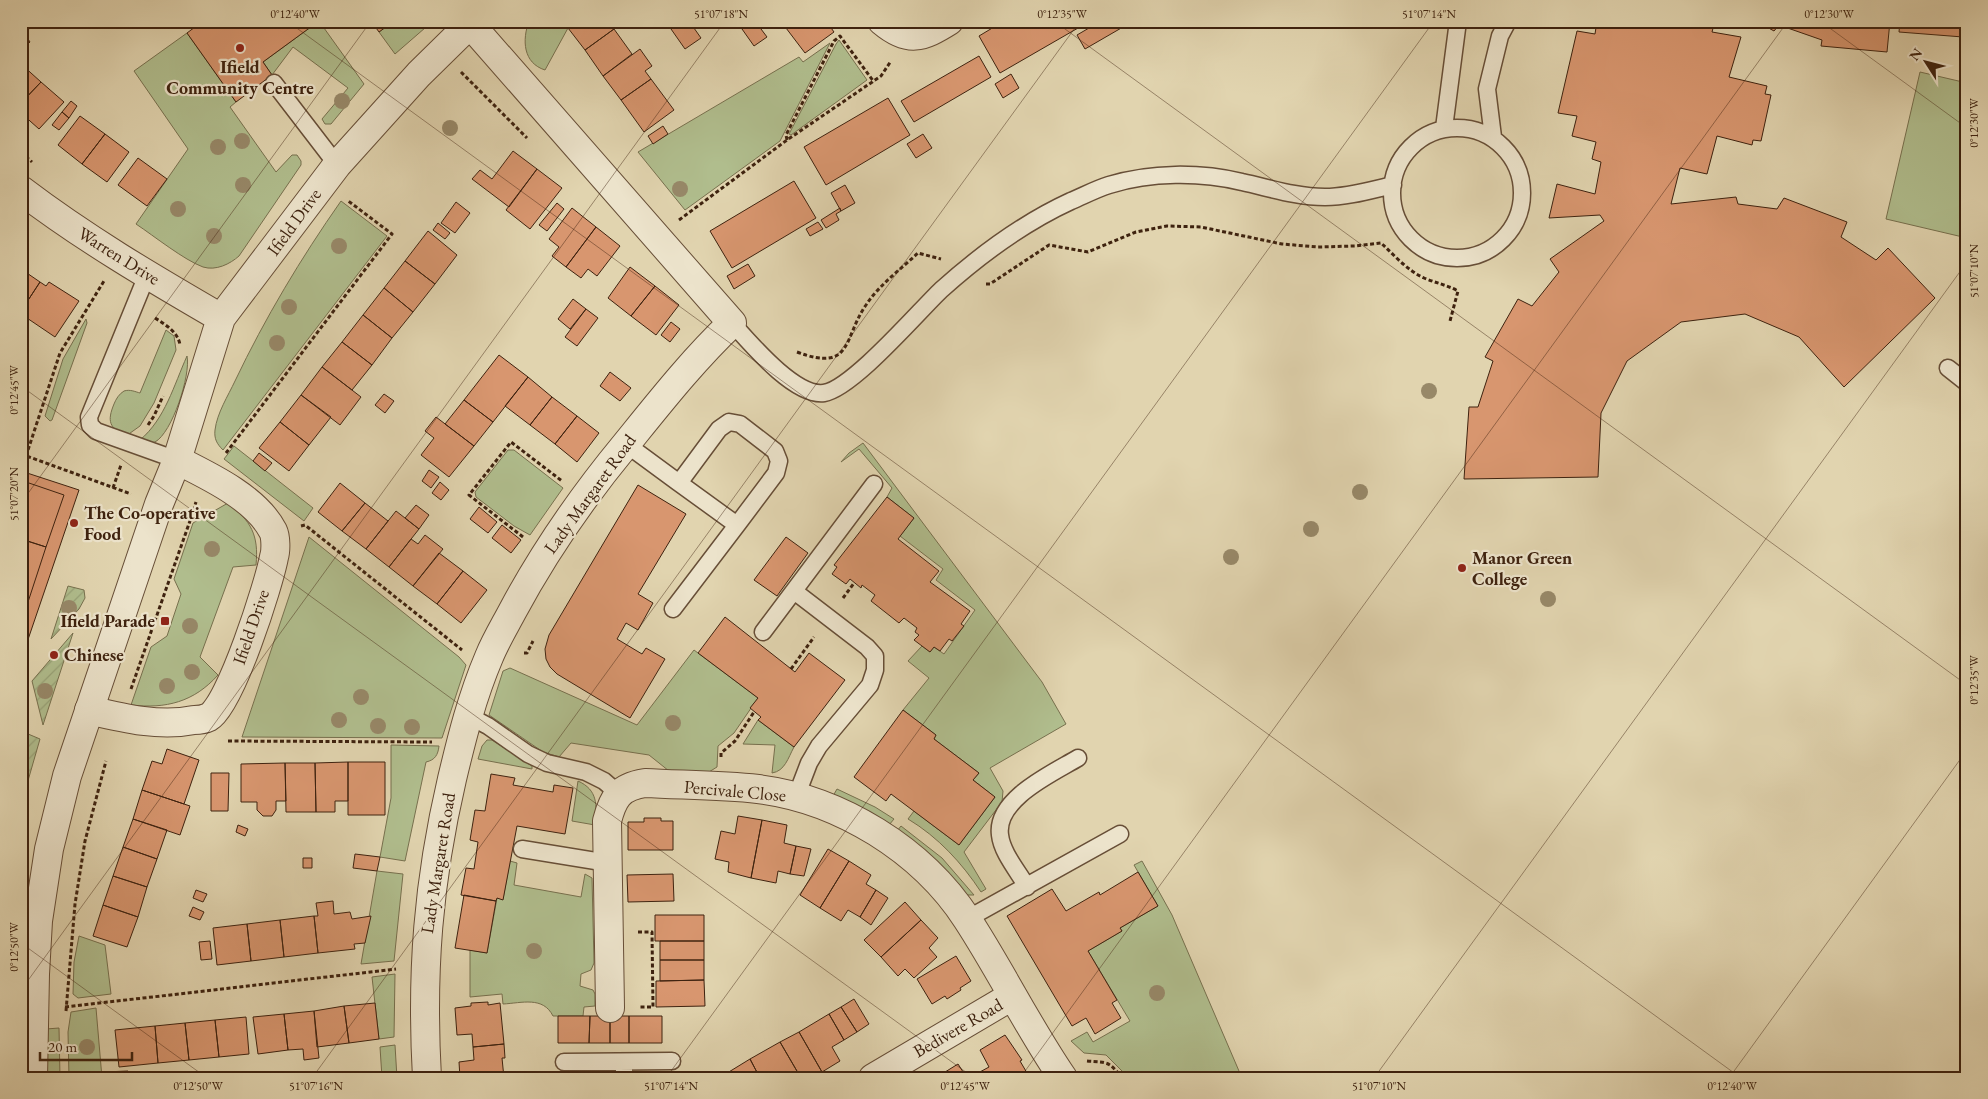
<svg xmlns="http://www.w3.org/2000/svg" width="1988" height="1099" font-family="'EB Garamond',serif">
	<defs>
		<pattern id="garden-furrows" width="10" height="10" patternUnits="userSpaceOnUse" patternTransform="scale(1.25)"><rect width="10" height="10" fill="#b0bd8d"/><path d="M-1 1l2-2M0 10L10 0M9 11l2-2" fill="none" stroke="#98a278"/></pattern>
	</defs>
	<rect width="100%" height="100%" fill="#e1d4af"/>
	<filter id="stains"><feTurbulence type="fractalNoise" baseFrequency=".004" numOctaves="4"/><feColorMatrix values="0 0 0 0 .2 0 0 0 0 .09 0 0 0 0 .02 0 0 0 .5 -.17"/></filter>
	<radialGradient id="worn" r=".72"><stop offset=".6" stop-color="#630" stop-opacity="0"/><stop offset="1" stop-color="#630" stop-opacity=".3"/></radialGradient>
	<!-- green -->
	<path fill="#b0bd8d" stroke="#77704e" d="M319,21L364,84L331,124H325L322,119L348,88L293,47L272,75L263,62Z
		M394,21H433L395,54L379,32Z
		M529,21H576L568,28L545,70C523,63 522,40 529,21Z
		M187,33L236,102L230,107L276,172L292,155H297L301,161V165L239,256C230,264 216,271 203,267C184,260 154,236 136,224L188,149L134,71Z
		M839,40L867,80L791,135L789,134L836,44Z
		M830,43L780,141L685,210L638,152L799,57L803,62Z
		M1920,72L1967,83V238L1886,219Z
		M341,201L387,236L223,450C217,444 214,439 215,430C217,413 228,396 235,381C265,318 301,258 341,201Z
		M86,319L87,323L52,420L50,421L45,416L63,359Z
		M166,330L174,336L176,350L154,403L140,426L126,436C109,428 107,421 114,404C116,399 119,394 124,391C130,389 136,392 140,393Z
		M187,356C191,375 172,433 155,442C150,444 145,442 140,440C165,419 174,385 187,356Z
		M863,443L1042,682L1066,724L990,768L1003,791L1002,802L964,852L986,889L981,892C962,863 938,837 908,819L914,811L959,845L995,797L973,780L979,773L934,739L936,735L903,710L929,678L908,661L922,646L930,652L934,647L944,654L975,610L936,580L943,569L900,536L914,518L887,497L892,488L859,449L841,462L849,453Z
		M234,446L313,508L304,521L224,459Z
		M508,450H514L563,488L530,535L514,526L476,497L475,492Z
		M228,503C251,521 259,535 256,565L233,567L200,657L218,675C194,702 166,709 131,705L151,647L167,636L181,594L174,579L193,523Z
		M309,537L459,657L466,665L442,738L242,737Z
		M694,650L758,698L734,733L718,746L717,767L704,775L669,771L649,755L571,743L559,757L543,752L489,715L503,671L510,668L637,725Z
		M758,720L794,747C788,758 785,771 772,773L775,745L743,744Z
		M487,740H492L532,766V769L478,759L482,746Z
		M391,745L439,746C438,755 435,760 426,762L405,861L380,857L391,798Z
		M578,781C598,790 597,805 595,825L572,821Z
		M837,789L875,807L894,819L889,825L833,796Z
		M901,826L942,858L974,895H965L897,831Z
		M510,861L517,863L514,885L581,897L585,874L592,878L594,963L591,970L581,974L580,986L593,990L595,994V1006L584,1007L583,1016H553C543,996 522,1003 503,1004L502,994L470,997V950L487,953L497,898L503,899Z
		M1142,861L1172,915L1242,1078H1129L1106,1055L1084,1053L1071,1041L1087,1032L1093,1042L1130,1021L1088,951L1122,931L1120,928L1158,906L1134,865Z
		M377,871L403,874L394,961L361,964Z
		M79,936L105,945L111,994L78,998L73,994L74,962Z
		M395,974L394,1037L379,1039L372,977Z
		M96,1008L102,1078H69L68,1032L71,1012Z
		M59,1028L60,1078H47L46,1029Z
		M395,1045L397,1078H382L380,1047Z"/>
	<!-- garden -->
	<path fill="url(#garden-furrows)" stroke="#77704e" d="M68,586L84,590L85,598L79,609L51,639Z
		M73,633L43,725L32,681Z
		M21,731L40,739L21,805Z"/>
	<!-- building -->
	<path fill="#d8966f" stroke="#3e220f" d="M21,21H39L24,33L30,42L21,50Z
		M203,21H244L246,24L250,21H319L263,62L272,75L236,102L187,33Z
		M371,21H394L379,32Z
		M576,21H608L614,29L585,50L568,28Z
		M682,21H689L701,38L685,49L671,29Z
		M752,21H755L767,37L754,46L742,29Z
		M781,21H795L786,28Z
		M795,21H826L834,32L805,53L786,28Z
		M1004,21H1083L1085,24L1000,73L979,36Z
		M1101,21H1120L1123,27L1085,49L1077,35Z
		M1597,21H1715L1712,32L1741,37L1729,77L1767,86L1765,94L1771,95L1761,141L1753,140L1752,145L1717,136L1707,174L1680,168L1671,204L1736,197L1738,204L1777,209L1784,198L1847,222L1841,237L1876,260L1888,248L1935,298L1844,387L1799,337L1745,314L1681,322L1627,361L1601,413L1598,477L1464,479L1469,407H1478L1493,361L1485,357L1518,299L1532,306L1559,272L1550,259L1604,221L1600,215L1549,218L1557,184L1595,194L1601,162L1592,159L1596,142L1572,136L1577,116L1558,113L1577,31L1595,34Z
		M1756,21H1890L1887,52L1821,46L1822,40L1779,25L1774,31Z
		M1900,21H1965L1963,37L1899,32Z
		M614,29L632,54L603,76L585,50Z
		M640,49L652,66L645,71L651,79L621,100L603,76Z
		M979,56L991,77L914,122L901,101Z
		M21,64L41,82L21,103Z
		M1011,74L1019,88L1003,98L995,84Z
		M651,79L674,110L644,132L621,100Z
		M41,82L64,102L39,129L21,113V103Z
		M888,98L910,135L826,185L804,147Z
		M71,101L77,106L69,118L62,112Z
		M62,112L69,118L59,130L52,125Z
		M80,116L105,134L82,164L58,145Z
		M663,126L668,134L653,144L648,136Z
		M105,134L129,152L107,182L82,164Z
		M923,134L932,148L916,158L907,144Z
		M513,151L537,169L509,207L472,179L480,170L492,179Z
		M138,158L167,179L147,206L118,185Z
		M537,169L562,188L530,229L506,210Z
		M794,181L816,218L732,268L710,231Z
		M845,185L855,203L841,211L831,193Z
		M456,202L470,213L455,233L441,223Z
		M557,203L564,209L547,231L539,225Z
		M572,208L596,227L566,267L552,256L559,247L549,239Z
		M840,208L841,211L836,214L839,220L826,228L821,220Z
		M818,222L823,229L810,236L806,229Z
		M438,223L450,233L445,239L433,230Z
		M596,227L620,246L597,276L588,269L581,278L566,267Z
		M428,231L457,255L435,284L405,261Z
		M405,261L435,284L413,312L384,288Z
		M748,264L755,276L734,289L727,276Z
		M630,267L655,286L631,316L608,298Z
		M21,269L40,282L21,311Z
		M40,282L46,286L49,282L79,301L55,337L21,314V311Z
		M655,286L679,305L656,335L631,316Z
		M384,288L413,312L392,338L363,315Z
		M573,299L586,309L570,329L558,319Z
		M586,309L598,318L577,346L565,337Z
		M363,315L392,338L372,365L342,342Z
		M671,322L680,329L670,342L661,335Z
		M342,342L372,365L352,390L322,367Z
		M499,355L528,377L493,422L464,400Z
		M322,367L361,397L340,425L301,395Z
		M610,372L631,388L620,401L600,386Z
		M528,377L552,397L530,425L505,406Z
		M384,394L394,401L385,413L375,405Z
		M301,395L331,417L309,445L280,422Z
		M552,397L577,416L555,444L530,425Z
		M464,400L493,422L474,446L445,424Z
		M577,416L599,433L577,462L555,444Z
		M436,417L474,446L449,477L421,455L434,438L425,431Z
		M280,422L309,445L289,471L259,448Z
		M259,453L272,463L265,471L253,461Z
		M429,470L439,477L431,488L422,481Z
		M21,471L79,490L21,660Z
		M26,482L64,495L46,547L21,539V495Z
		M440,482L449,490L441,500L432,493Z
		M340,483L365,503L342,531L318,512Z
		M638,485L686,514L638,594L653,603L638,630L626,623L617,639L642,654L646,648L665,659L630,718L557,674L550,667L546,659L545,649L549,635Z
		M887,497L914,518L898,539L939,571L930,582L970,611L961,624L964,626L952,641L949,639L940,651L934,647L930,652L914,640L919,635L915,632L917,628L904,618L899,623L871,601L875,595L862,585L861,588L850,579L846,584L832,574L837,567L834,565Z
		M365,503L388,521L366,549L342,531Z
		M416,505L429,515L419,529L405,518Z
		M479,507L497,522L488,533L470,519Z
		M396,511L419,529L389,567L366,549Z
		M502,525L521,540L511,553L492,538Z
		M425,535L443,549L413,586L389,567L411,539L418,544Z
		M786,537L808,553L777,596L754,580Z
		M21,539L46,547L28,602L21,600Z
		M439,553L463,571L437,604L413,586Z
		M463,571L487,590L461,623L437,604Z
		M21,600L28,602L21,621Z
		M725,617L795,672L809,653L845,680L794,747L758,720L761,717L750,708L758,698L698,653Z
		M903,710L936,735L934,739L979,773L973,780L995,797L959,845L891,794L886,801L854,777Z
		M167,749L199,760L184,804L142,790L152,761L162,764Z
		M348,762H385V815H348Z
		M348,762V801H335V812H316L315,763Z
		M285,763H315L316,812H286Z
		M285,763L286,801H276V810L272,816H263L257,810V802H241V764Z
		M211,773H229L228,811H211Z
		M491,774L515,778L513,785L553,792L554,785L573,788L565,834L517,826L503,900L497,898L496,901L461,895L466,868L474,869L478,842L470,840L475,810L485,811Z
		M142,790L190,806L180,835L133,819Z
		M738,816L762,820L751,878L728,872L729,862L715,859L721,831L735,834Z
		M644,818H661V821H673V850H628V822H644Z
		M133,819L167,830L157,859L123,847Z
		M762,820L787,825L784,843L796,846L790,874L778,871L776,883L751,878Z
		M238,825L248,829L245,836L236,832Z
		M796,846L811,849L804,876L790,874Z
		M123,847L157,859L147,887L113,876Z
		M828,849L849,861L820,908L800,895Z
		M355,854L380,857L377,871L353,868Z
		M303,858H312V868H303Z
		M849,861L871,875L866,884L876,890L860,917L848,910L841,921L820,908Z
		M1138,872L1158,906L1120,928L1122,931L1088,951L1117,1000L1112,1003L1121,1018L1095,1034L1086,1018L1072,1026L1007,916L1052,889L1066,911L1099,892L1100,895Z
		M673,874L674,901L628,902L627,875Z
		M113,876L147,887L138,917L103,905Z
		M196,890L207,894L203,902L193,898Z
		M876,890L888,898L871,925L860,917Z
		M464,895L496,901L487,953L455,948Z
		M333,901L334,914L350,912L352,919L371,916L365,943L354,944L355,949L318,953L314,916H318L316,903Z
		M905,902L921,920L881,957L864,940Z
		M103,905L138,917L127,947L93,936Z
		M193,907L204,912L200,920L189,916Z
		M655,915H704V941H655Z
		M314,916L318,953L284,957L280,920Z
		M280,920L284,957L251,961L247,924Z
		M921,920L938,938L929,948L937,957L914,978L905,969L898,976L881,957Z
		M247,924L251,961L217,965L213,928Z
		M210,941L212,959L201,960L199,942Z
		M660,941H704V960H660Z
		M956,956L971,981L960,988L961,990L947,999L945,996L932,1004L917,979Z
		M660,960H704V980L660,981Z
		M704,980L705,1006L656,1007V981Z
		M854,999L869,1024L857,1032L841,1007Z
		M488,1002V1005L500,1003L504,1044L473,1047L472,1034L457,1035L455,1008L471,1006V1003Z
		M375,1003L379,1039L349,1043L344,1006Z
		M344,1006L349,1043L317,1047L314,1011Z
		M841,1007L857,1032L844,1040L829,1014Z
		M314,1011L319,1058L304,1060L303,1049L288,1050L284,1014Z
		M284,1014L288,1050L258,1054L253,1017Z
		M829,1014L844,1040L832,1047L840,1061L822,1072L799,1032Z
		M558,1016H590L589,1043H558Z
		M590,1016H610V1043H589Z
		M610,1016H629V1043H610Z
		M629,1016H662V1043H629Z
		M246,1017L249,1054L219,1057L215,1020Z
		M215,1020L219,1057L189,1060L185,1023Z
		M185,1023L189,1060L158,1063L155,1026Z
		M155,1026L158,1063L119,1067L115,1030Z
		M799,1032L822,1072L812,1078H801L780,1042Z
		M1005,1035L1022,1060L1020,1061L1030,1078H981L978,1073L989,1067L980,1050Z
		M780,1042L801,1078H760L750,1059Z
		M504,1044L505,1058H502L504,1078H460L459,1062L474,1060L473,1047Z
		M750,1059L760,1078H719Z
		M958,1064L967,1078H937V1077Z
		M128,1071L129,1078H104V1072Z"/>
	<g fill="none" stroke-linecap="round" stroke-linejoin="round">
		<!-- service casing -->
		<g stroke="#674e37" stroke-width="19">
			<path id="service" d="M274,83L337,165
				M1444,128L1458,21
				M1392 193a65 65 0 1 1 130 0a65 65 0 1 1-130 0Z
				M1493,137L1487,89L1500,36L1508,21
				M147,275L89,417L90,425L96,431L177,460
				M732,323C750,343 795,397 824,393C852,389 918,312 941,290C980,255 1023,223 1071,201C1083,196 1096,189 1109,185C1151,172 1200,172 1242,182C1270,188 1296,197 1325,197C1348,197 1371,190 1393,185
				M1948,368L1967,383
				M729,422L740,424L775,451L779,461L776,473L737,525L679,483L719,429Z
				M626,444L679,483
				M794,591L867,647L875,656V670L870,685L819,746L809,763L796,797
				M673,609L737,525
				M763,632L874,484
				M467,715L488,726L528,754L547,763L586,772L604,781L619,794
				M522,849L608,863
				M1027,887C1018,871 1002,853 1000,835C995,799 1053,773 1078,758
				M967,919L1120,834
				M564,1062L672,1061
				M624,1078V1062"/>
		</g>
		<!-- minor casing -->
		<g stroke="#674e37" stroke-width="30">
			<path id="minor" d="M882,21C908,43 922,38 949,21
				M89,710C123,718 159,727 194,720C198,720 205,719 209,717C230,706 269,584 274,557C276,551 276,537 273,531C256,498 209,476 177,460
				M610,1008L607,821C613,798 619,787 645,783C682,785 721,785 758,789C840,799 922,850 967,919C1001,971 1028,1027 1063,1078
				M427,1078C421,972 428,882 452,779C462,737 472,697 489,657C495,642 504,627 512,612C544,552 583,496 626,444C660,402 693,360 732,323L470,24
				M873,1078L1012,996"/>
		</g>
		<!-- tertiary casing -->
		<g stroke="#674e37" stroke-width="30">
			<path id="tertiary" d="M21,190C84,238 152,278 221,318
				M33,1078L35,974L38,921L49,849L67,776L159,504L177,460L221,318L337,165L419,74L473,21"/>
		</g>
		<!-- path -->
		<path stroke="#3e220f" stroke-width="3" stroke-dasharray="4 2.5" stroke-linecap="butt" d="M461,72L527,138
			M787,140L786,135L834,41L840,36L874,82
			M21,152L32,162
			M679,220L787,140L881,76L891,61
			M986,284H990L1049,245L1088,252L1136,232L1167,226L1201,227L1282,244L1318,247L1355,246L1381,243C1394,255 1408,271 1424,278C1436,283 1447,285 1458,291L1450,321
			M155,318C166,325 178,332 180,345
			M797,352C853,373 843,338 866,305C879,285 901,269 918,253L941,259
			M148,425L154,416L163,396
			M226,453L392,234L347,200
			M21,454L131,494
			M26,456L60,353L104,281
			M113,488L121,465
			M186,516L191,518L196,502
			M301,526L305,525L462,650
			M523,537L469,495L511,442L562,481
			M843,598L854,583
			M524,653H527L533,641
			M791,669L814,637
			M131,689L191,518
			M228,741L432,742
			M721,757V753L735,741L754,712
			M638,932H652L653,1007H640
			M65,1007L396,969
			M66,1011L75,904L85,841L106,761
			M1087,1061C1108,1063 1108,1060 1122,1078"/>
		<!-- service -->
		<use href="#service" stroke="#ece3cb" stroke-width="16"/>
		<!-- minor -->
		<use href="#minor" stroke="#ece3cb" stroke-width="28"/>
		<!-- tertiary -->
		<use href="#tertiary" stroke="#ece3cb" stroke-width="28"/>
	</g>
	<!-- trees -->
	<g fill="#978868">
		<circle cx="342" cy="101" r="8"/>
		<circle cx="450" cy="128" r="8"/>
		<circle cx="242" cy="141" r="8"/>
		<circle cx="218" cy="147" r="8"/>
		<circle cx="243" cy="185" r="8"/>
		<circle cx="680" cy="189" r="8"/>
		<circle cx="178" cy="209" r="8"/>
		<circle cx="214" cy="236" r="8"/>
		<circle cx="339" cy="246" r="8"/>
		<circle cx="289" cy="307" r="8"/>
		<circle cx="277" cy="343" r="8"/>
		<circle cx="1429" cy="391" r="8"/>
		<circle cx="1360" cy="492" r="8"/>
		<circle cx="1311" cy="529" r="8"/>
		<circle cx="212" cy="549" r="8"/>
		<circle cx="1231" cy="557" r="8"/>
		<circle cx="1548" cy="599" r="8"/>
		<circle cx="69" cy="608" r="8"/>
		<circle cx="190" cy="626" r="8"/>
		<circle cx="192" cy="672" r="8"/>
		<circle cx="167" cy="686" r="8"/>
		<circle cx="45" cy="691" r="8"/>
		<circle cx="361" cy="697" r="8"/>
		<circle cx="339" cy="720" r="8"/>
		<circle cx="673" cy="723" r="8"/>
		<circle cx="378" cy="726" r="8"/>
		<circle cx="412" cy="727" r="8"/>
		<circle cx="534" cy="951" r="8"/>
		<circle cx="1157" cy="993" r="8"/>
		<circle cx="87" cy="1047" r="8"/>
	</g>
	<!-- ticks -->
	<path fill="none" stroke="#3e220f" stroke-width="1" stroke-opacity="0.45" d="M287,21L1741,1078M1054,21L1967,685M1820,21L1967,128M21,386L974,1078M21,503L371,21M21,943L207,1078M21,990L725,21M312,1078L1080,21M666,1078L1434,21M1020,1078L1788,21M1374,1078L1967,262M1729,1078L1967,750"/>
	<!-- markers -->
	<g fill="#8f2418" stroke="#ece3cb" stroke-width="2">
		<circle cx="240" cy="48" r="5"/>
		<circle cx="74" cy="523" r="5"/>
		<circle cx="1462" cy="568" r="5"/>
		<rect x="160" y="616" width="10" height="10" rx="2.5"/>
		<circle cx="54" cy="655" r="5"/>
	</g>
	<g text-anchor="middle" stroke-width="4.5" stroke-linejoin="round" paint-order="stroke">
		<!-- poi labels -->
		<g font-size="18" font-weight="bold" fill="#3e220f" stroke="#ece3cb" text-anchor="start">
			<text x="240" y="73" text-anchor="middle">Ifield<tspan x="240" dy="21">Community Centre</tspan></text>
			<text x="84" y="519">The Co-operative<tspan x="84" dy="21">Food</tspan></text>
			<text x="1472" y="564">Manor Green<tspan x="1472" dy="21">College</tspan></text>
			<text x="155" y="627" text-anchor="end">Ifield Parade</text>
			<text x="64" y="661">Chinese</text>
		</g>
		<!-- street labels -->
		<g font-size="18" fill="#3e220f" stroke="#ece3cb">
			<text transform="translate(294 222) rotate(-54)" y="6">Ifield Drive</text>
			<text transform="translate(119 256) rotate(32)" y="6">Warren Drive</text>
			<text transform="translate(590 494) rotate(-54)" y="6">Lady Margaret Road</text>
			<text transform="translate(251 627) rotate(-71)" y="6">Ifield Drive</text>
			<text transform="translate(735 791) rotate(5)" y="6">Percivale Close</text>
			<text transform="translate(438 863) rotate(-81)" y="6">Lady Margaret Road</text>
			<text transform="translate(958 1028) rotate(-30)" y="6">Bedivere Road</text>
		</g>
	</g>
	<!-- margin -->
	<rect width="1988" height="1099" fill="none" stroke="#e1d4af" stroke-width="55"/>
	<!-- north arrow -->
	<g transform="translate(1926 62) rotate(306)" stroke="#ece3cb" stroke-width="4" paint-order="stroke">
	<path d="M0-4L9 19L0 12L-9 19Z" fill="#3e220f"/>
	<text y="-8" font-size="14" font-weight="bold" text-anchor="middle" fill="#3e220f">N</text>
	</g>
	<!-- scale -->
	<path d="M40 1052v8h92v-8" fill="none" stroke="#3e220f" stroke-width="2.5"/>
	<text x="48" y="1052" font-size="15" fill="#3e220f" stroke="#ece3cb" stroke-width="4" paint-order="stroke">20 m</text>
	<rect x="28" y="28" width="1932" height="1044" fill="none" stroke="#3e220f" stroke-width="2"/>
	<g font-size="12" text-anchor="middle" fill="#3e220f">
		<text x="295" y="18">0°12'40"W</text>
		<text x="721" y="18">51°07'18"N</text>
		<text x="1062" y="18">0°12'35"W</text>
		<text x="1429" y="18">51°07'14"N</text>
		<text x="1829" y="18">0°12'30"W</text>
		<text transform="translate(1974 123) rotate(-90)" y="4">0°12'30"W</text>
		<text transform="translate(1974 271) rotate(-90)" y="4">51°07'10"N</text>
		<text transform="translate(14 390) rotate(-90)" y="4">0°12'45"W</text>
		<text transform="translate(14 494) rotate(-90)" y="4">51°07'20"N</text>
		<text transform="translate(1974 680) rotate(-90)" y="4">0°12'35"W</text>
		<text transform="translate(14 947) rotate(-90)" y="4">0°12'50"W</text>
		<text x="198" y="1090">0°12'50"W</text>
		<text x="316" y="1090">51°07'16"N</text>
		<text x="671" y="1090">51°07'14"N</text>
		<text x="965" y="1090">0°12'45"W</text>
		<text x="1379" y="1090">51°07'10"N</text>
		<text x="1732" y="1090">0°12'40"W</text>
	</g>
	<rect width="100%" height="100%" filter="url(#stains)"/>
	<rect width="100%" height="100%" fill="url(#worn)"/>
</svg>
